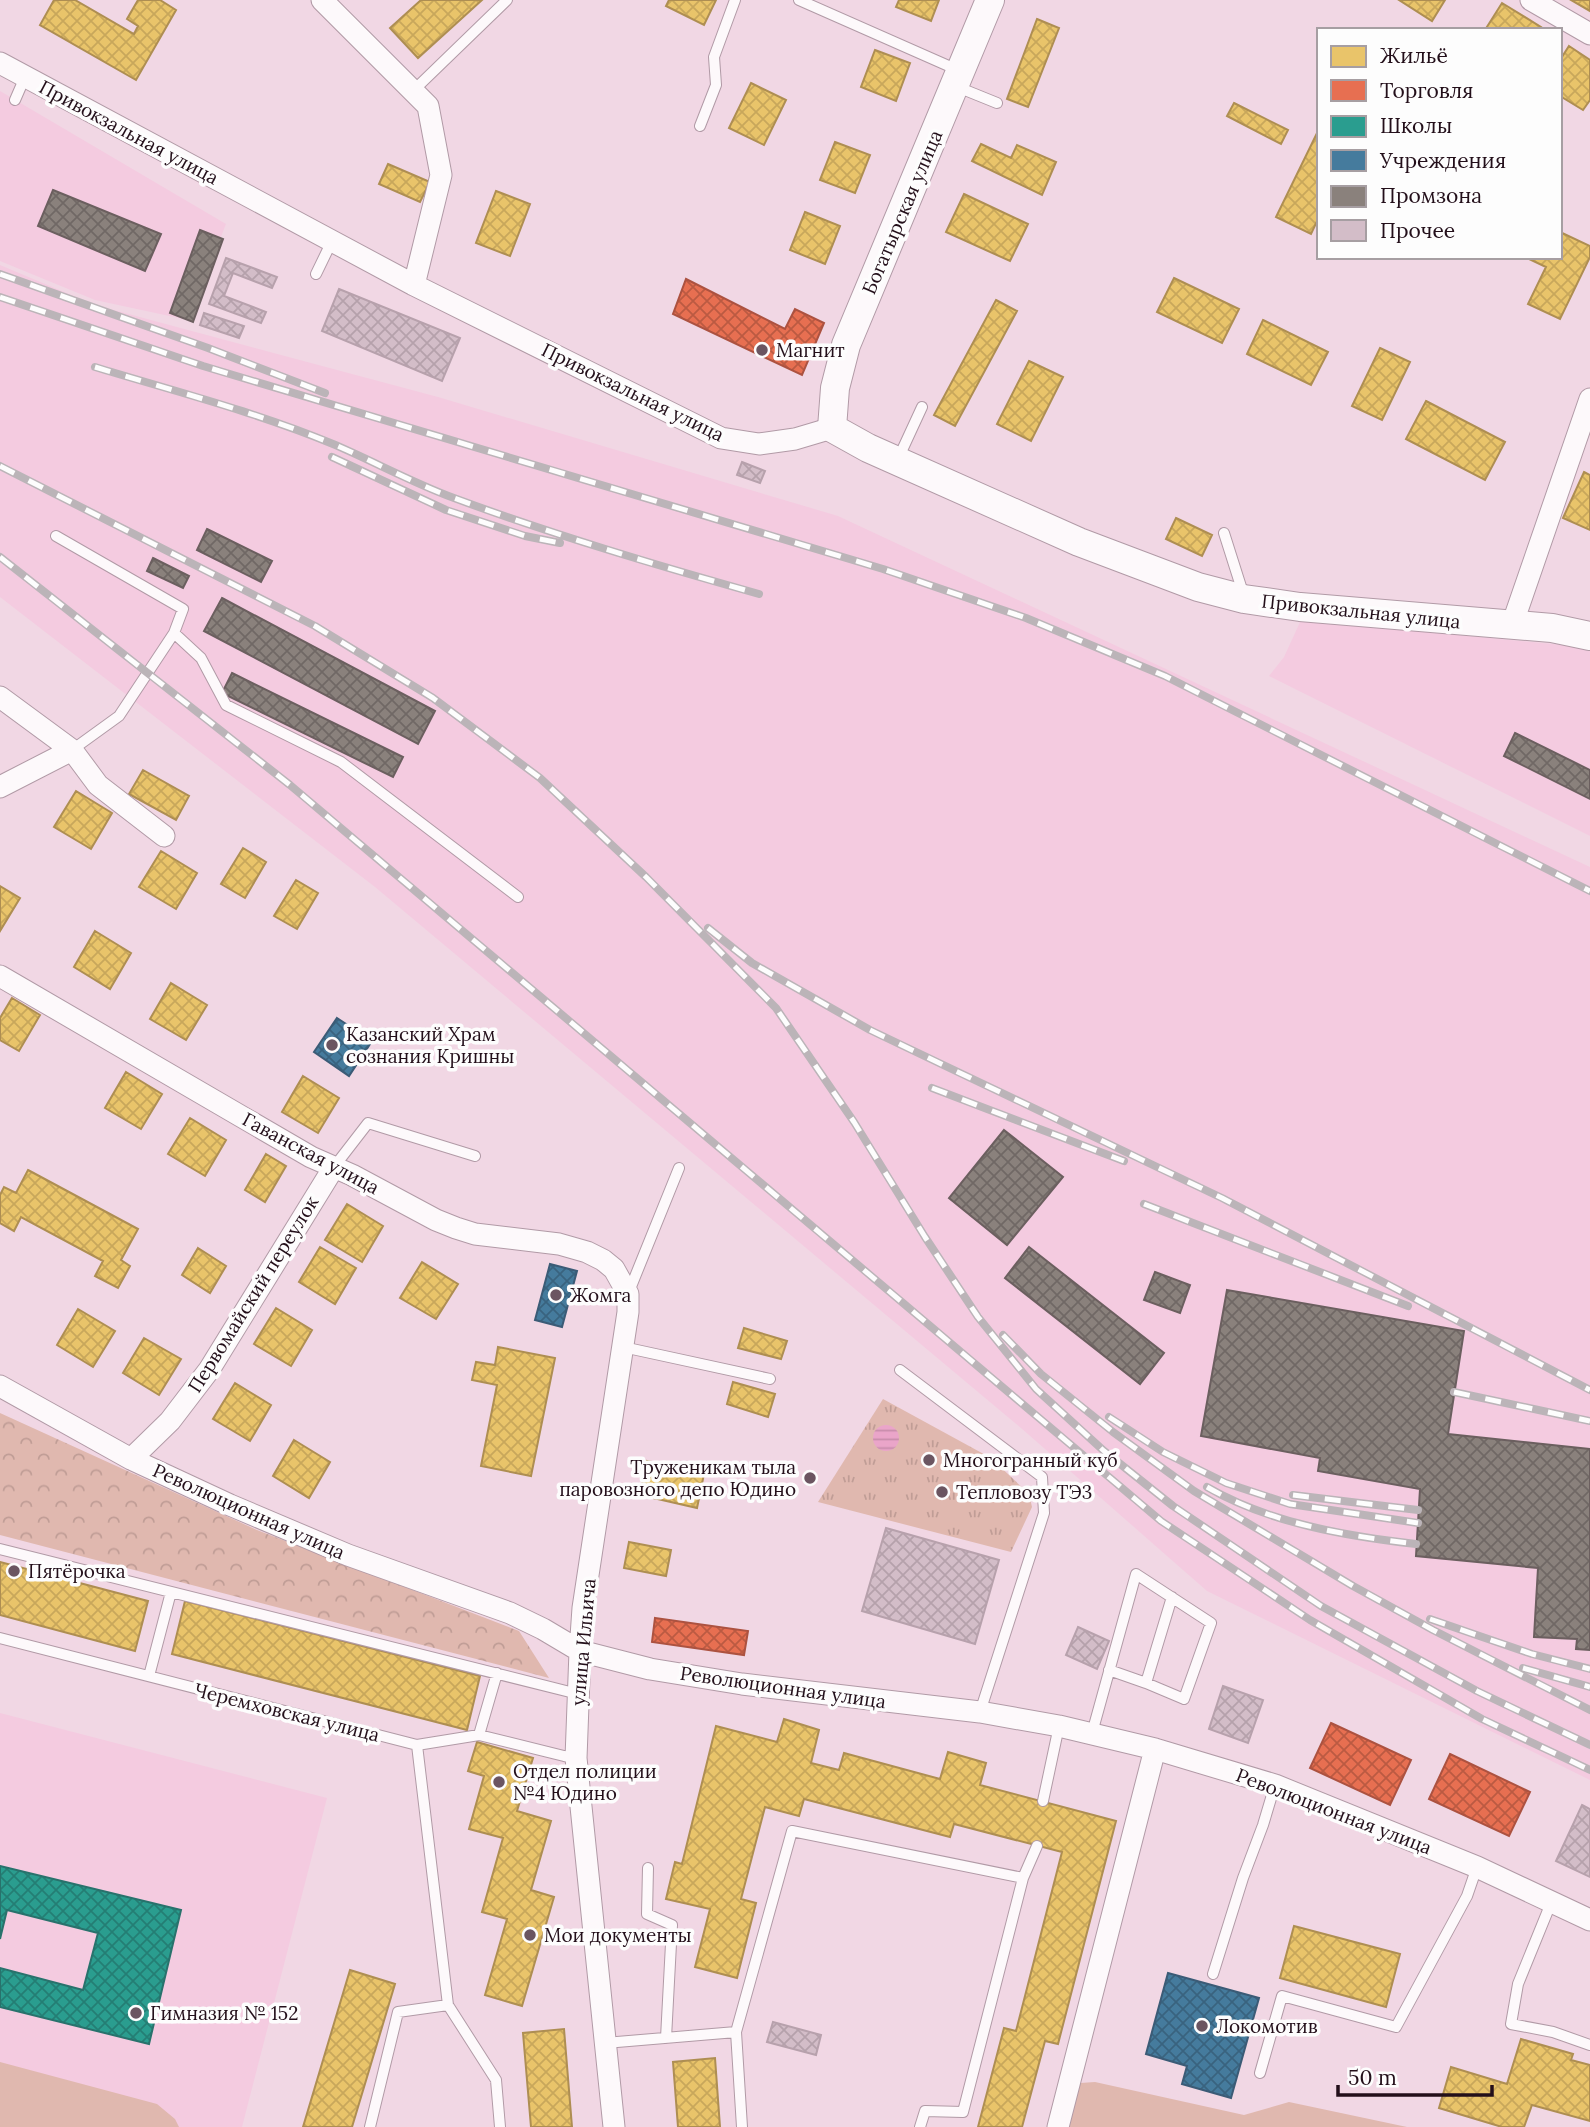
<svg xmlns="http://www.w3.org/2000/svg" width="1590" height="2127" font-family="Lora,serif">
	<defs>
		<pattern id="grass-tufts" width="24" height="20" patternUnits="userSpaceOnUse" patternTransform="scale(1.75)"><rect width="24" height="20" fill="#e0b8af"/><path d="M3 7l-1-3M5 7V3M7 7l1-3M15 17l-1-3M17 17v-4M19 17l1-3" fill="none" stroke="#c09d96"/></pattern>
		<pattern id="forest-crowns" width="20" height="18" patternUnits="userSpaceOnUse" patternTransform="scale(1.75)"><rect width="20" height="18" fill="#e0b8af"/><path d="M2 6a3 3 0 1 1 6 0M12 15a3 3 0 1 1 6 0" fill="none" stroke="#c09d96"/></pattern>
		<pattern id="water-rules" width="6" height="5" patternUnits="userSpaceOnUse" patternTransform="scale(1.75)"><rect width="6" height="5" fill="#eaa5c9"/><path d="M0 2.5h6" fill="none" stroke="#c88dac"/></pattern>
		<pattern id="homes-cross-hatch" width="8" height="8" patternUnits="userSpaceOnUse" patternTransform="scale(1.75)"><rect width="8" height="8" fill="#e9c46a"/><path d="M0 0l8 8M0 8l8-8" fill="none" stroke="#c8a75b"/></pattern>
		<pattern id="shops-cross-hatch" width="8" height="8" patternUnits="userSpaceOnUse" patternTransform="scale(1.75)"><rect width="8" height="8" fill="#e76f51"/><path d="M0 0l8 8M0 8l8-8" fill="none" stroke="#bb5a42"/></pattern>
		<pattern id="schools-cross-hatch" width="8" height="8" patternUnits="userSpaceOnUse" patternTransform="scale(1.75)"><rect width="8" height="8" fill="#2a9d8f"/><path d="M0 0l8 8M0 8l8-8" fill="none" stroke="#247e74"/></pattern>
		<pattern id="public-cross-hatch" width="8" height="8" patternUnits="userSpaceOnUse" patternTransform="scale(1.75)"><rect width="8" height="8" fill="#457b9d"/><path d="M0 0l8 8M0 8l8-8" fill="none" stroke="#39637f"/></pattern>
		<pattern id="industry-cross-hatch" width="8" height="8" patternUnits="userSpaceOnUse" patternTransform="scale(1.75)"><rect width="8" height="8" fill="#8a817c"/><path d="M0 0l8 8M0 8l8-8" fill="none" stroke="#706865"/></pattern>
		<pattern id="building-cross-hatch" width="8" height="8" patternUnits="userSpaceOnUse" patternTransform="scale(1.75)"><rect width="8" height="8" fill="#d3bdc8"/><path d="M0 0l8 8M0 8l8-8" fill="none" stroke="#b5a1ab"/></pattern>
	</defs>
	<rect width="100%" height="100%" fill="#f1d7e4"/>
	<!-- built -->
	<path fill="#f4cbe0" d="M0,91L226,224L188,320L95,300L0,261Z
		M0,265L95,305L438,397L838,516L1590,867V1780L1207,1591L1021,1428L375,887L0,597Z
		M1301,620L1573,646L1590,651V836L1269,676L1284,657Z
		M0,1713L327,1798L242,2127H0Z"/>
	<!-- grass -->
	<path fill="url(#grass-tufts)" d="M883,1399L991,1458L1029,1494L1032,1507L1011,1552L818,1502Z"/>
	<!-- forest -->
	<path fill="url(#forest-crowns)" d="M0,1413L257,1530L519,1631L549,1678L0,1535Z"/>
	<!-- garden -->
	<path fill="#e0b8af" d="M0,2062L157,2104L175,2119L179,2127H0Z
		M1095,2082L1244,2115L1289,2102L1407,2127H1066L1074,2096L1080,2083Z"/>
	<!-- water -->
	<path fill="url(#water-rules)" d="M873 1438a13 13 0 1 1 26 0a13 13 0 1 1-26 0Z"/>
	<!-- homes -->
	<path fill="url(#homes-cross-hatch)" stroke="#ae8e52" stroke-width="2" d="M54,0H75L134,34L138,26L127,19L138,0H160L176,10L136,80L40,25Z
		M421,0H482L418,58L390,28Z
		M669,0H716L704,25L666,6Z
		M899,0H939L931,21L896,7Z
		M1399,0H1445L1432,21Z
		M1571,0H1590V11Z
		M1502,3L1541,27L1539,30H1485Z
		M1037,19L1059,28L1028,107L1007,99Z
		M1569,46L1590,60V100L1583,110L1560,96V60Z
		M875,50L910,63L896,101L861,87Z
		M751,83L786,100L764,145L729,128Z
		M1234,103L1288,130L1281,144L1227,116Z
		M1319,129V217L1311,234L1276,217Z
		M835,142L870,155L855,193L820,180Z
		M981,144L1011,158L1017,145L1056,162L1042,195L972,161Z
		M388,164L430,182L420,202L379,184Z
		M496,191L530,204L510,256L476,243Z
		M964,194L1028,224L1010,261L946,232Z
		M805,212L840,226L825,264L790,250Z
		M1560,232L1590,246V257L1560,319L1528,304L1546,267L1525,257H1560Z
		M1174,278L1239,309L1222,343L1157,312Z
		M996,300L1017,311L955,426L934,415Z
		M1263,320L1328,352L1311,385L1247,354Z
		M1380,348L1410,362L1382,420L1352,406Z
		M1029,361L1063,377L1031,441L997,424Z
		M1426,401L1505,442L1485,480L1406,439Z
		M1584,472L1590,475V530L1563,518Z
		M1176,518L1212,535L1202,556L1166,539Z
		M143,770L189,796L176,820L129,794Z
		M76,791L112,813L91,849L54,827Z
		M243,848L266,862L245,898L221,884Z
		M161,851L197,873L176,909L139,887Z
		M296,880L318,893L297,929L274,916Z
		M0,886L20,898L0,931Z
		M95,931L131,953L110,989L74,967Z
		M171,983L207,1005L186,1040L150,1019Z
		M12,998L40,1015L19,1051L0,1040V1018Z
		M126,1072L162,1094L141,1129L105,1108Z
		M303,1076L339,1098L318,1133L282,1112Z
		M190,1118L226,1140L205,1176L168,1154Z
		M266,1154L286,1166L265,1202L245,1190Z
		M28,1170L138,1229L121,1260L130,1266L118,1288L95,1276L103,1261L21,1217L14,1231L0,1223V1195L4,1187L16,1193Z
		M347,1204L383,1226L362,1262L325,1240Z
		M320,1247L356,1268L335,1304L299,1282Z
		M198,1248L226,1266L210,1293L182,1275Z
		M422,1262L458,1284L436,1319L400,1298Z
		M276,1308L312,1330L291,1366L254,1344Z
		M78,1309L115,1331L93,1367L57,1345Z
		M744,1328L787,1341L781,1359L738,1348Z
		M144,1338L181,1359L159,1395L123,1373Z
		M498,1347L555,1358L531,1476L481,1466L497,1385L472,1380L476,1362L495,1365Z
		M733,1382L775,1394L768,1417L727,1404Z
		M235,1383L271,1405L250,1441L213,1419Z
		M294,1440L330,1462L309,1498L273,1476Z
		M647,1461L704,1474L697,1508L640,1495Z
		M629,1542L671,1550L666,1576L624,1568Z
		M0,1562L148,1601L135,1651L0,1615Z
		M185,1601L480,1676L467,1730L172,1654Z
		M784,1719L819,1730L811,1763L839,1770L844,1753L940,1779L948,1752L986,1763L980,1785L1116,1821L1058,2044L1045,2041L1022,2127H978L1004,2028L1016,2031L1062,1852L954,1824L950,1837L804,1799L799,1816L765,1807L741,1899L756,1903L737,1978L695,1967L710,1909L666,1899L675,1862L682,1864L716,1726L777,1742Z
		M477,1742L533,1758L517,1811L551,1821L531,1890L554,1897L522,2006L485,1995L507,1919L482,1912L503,1838L469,1829L484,1776L468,1771Z
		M1294,1926L1400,1954L1386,2007L1280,1978Z
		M350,1970L395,1984L352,2127H303Z
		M564,2029L572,2127H531L523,2033Z
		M1521,2039L1573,2054L1571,2060L1590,2065V2121L1532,2105L1524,2127H1502L1439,2108L1451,2067L1507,2084Z
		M715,2058L720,2127H678L673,2062Z"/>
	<!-- shops -->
	<path fill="url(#shops-cross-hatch)" stroke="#ac5240" stroke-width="2" d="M686,279L785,329L795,309L824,323L802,375L673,314Z
		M655,1618L748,1631L744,1655L652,1642Z
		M1331,1723L1411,1760L1390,1805L1310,1768Z
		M1450,1754L1530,1792L1509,1836L1429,1799Z"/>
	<!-- schools -->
	<path fill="url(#schools-cross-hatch)" stroke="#28726c" stroke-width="2" d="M0,1866L181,1910L149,2044L0,2007V1968L83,1990L98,1933L7,1910L0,1939Z"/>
	<!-- public -->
	<path fill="url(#public-cross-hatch)" stroke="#3b5b76" stroke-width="2" d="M337,1018L372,1041L349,1076L314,1052Z
		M550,1264L577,1271L562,1327L535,1320Z
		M1168,1973L1259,1998L1231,2098L1182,2084L1187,2066L1146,2054Z"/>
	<!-- industry -->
	<path fill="url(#industry-cross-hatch)" stroke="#6b5f5f" stroke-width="2" d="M53,190L161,234L145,271L38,226Z
		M200,230L223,239L193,322L170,313Z
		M207,529L272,561L261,582L197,550Z
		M153,558L189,576L183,588L147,571Z
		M222,598L435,711L418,744L204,631Z
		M232,673L403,757L393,777L222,693Z
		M1515,733L1590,770V799L1504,756Z
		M1004,1130L1063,1177L1007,1245L949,1198Z
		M1029,1247L1164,1353L1140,1384L1005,1278Z
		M1155,1272L1190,1285L1180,1313L1144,1300Z
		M1227,1290L1464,1331L1448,1434L1590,1449V1650L1576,1649L1577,1639L1534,1637L1538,1568L1416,1556L1420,1489L1318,1471L1320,1458L1201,1436Z"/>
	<!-- building -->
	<path fill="url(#building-cross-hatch)" stroke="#b7a1ac" stroke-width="2" d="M226,258L277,277L272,288L233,273L224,296L266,312L261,323L209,304Z
		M339,289L460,338L442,381L322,331Z
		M204,313L244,326L239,338L200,325Z
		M742,462L765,471L760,483L737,475Z
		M886,1528L999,1560L975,1644L862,1611Z
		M1078,1627L1109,1641L1097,1669L1066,1655Z
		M1223,1686L1263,1700L1248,1743L1209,1729Z
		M1582,1805L1590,1809V1877L1556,1861Z
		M773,2022L821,2035L816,2055L767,2042Z"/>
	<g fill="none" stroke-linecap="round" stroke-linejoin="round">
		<!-- service casing -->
		<g stroke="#b19aa6" stroke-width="12">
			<path id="service" d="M799,0L960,71
				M955,86L997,103
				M413,91L507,0
				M15,100L25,77
				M700,126L716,85L714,57L735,0
				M316,274L332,241
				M898,459L922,407
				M1224,533L1244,596
				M56,536L183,609L174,633L119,716L72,750
				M174,633L201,658L226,705L341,762L518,897
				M334,1167L368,1123L475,1156
				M628,1294L679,1168
				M623,1347L770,1379
				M900,1370L1042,1477L1044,1513L980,1712
				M0,1549L578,1694
				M0,1638L417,1745L479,1735L564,1756L576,1758
				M149,1676L171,1592
				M1146,1683L1172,1597
				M1092,1733L1136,1574L1211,1623L1184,1699L1146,1683L1109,1670
				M479,1735L497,1673
				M417,1745L448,2005L496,2080L500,2127
				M1043,1801L1059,1726
				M648,1868L647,1914L672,1925L666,2038
				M1023,1878L1037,1846
				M1551,1903L1518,1984L1511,2024L1553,2032L1590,2045
				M1213,1974L1243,1878L1263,1825L1275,1785
				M736,2032L792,1831L1023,1878L963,2112L925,2111L920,2127
				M605,2043L736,2032L742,2127
				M1260,2073L1282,1996L1396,2027L1467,1896L1477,1867
				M370,2127L398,2012L448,2005"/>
		</g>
		<!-- minor casing -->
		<g stroke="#b19aa6" stroke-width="23">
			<path id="minor" d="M322,0L428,106L441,175L414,285
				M1531,0L1590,34
				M0,63L414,285L721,438L759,444L795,439L832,428
				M1512,625L1590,399
				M0,697L72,750L98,785L164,836
				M0,787L72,750
				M0,976L311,1157L352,1175L436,1220L456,1228L475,1234L559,1244L587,1252L603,1260L614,1269L628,1294V1312L583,1608L580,1651L576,1758L614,2127
				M0,1386L131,1459L230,1505L348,1555L510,1613L543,1629L580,1651L650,1669L742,1684L980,1712L1059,1726L1155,1749L1275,1785L1477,1867L1590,1920
				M131,1459L170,1421L209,1370L334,1167
				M1058,2127L1155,1749"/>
		</g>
		<!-- secondary casing -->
		<g stroke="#b19aa6" stroke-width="30">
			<path id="secondary" d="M990,0L846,345L835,388L832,428L868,448L1079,542L1198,587L1244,599L1300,607L1552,628L1590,636"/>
		</g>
		<!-- service -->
		<use href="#service" stroke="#fdf9fb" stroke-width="10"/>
		<!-- minor -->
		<use href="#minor" stroke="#fdf9fb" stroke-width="21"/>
		<!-- secondary -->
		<use href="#secondary" stroke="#fdf9fb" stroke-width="28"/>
		<!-- rail casing -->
		<g stroke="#bbb4b8" stroke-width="8">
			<path id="rail" d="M0,274L208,348L325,393
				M0,297L203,366L883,569L1026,618L1165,676L1590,891
				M95,367C174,391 256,412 333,444C373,461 413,483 454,498C554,535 656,565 759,594
				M332,457L446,510L525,536L560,543
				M0,466L315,626L433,698L540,778L646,877L776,1008L854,1122L925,1237L978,1317L1036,1389L1104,1451L1173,1506L1321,1606L1477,1691L1590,1745
				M0,557L290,785L1161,1521L1310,1620L1482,1719L1590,1770
				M708,928L752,963L870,1030L1222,1198L1590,1390
				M932,1088L1124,1161
				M1144,1204L1408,1306
				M1003,1335L1041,1374L1113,1432L1194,1491L1353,1586L1433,1630L1590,1710
				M1454,1392L1590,1421
				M1109,1417L1163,1452L1226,1483L1290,1504L1418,1523
				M1207,1487C1269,1523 1346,1536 1416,1544
				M1293,1495L1418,1510
				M1430,1619L1532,1654L1590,1669
				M1523,1668L1590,1687"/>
		</g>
		<!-- rail -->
		<use href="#rail" stroke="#fdfdfd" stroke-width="5" stroke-dasharray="16" stroke-linecap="butt"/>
	</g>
	<!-- markers -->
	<g fill="#6b5561" stroke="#fdfdfd" stroke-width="2.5">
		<circle cx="762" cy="350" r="7"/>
		<circle cx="332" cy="1045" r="7"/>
		<circle cx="556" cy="1295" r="7"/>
		<circle cx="929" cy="1460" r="7"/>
		<circle cx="810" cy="1478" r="7"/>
		<circle cx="942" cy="1492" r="7"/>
		<circle cx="14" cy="1571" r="7"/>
		<circle cx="499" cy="1782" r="7"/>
		<circle cx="530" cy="1935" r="7"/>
		<circle cx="136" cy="2013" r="7"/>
		<circle cx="1202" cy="2026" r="7"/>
	</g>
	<g text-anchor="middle" stroke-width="7" stroke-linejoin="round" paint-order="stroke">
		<!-- street labels -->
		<g font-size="19" fill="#230f1a" stroke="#fdfdfd">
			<text transform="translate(129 132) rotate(28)" y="7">Привокзальная улица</text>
			<text transform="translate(902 212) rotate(-67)" y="7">Богатырская улица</text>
			<text transform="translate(633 392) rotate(26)" y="7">Привокзальная улица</text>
			<text transform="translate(1361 611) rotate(6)" y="7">Привокзальная улица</text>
			<text transform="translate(311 1153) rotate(28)" y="7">Гаванская улица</text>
			<text transform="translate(253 1294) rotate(-58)" y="7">Первомайский переулок</text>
			<text transform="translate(249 1511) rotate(24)" y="7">Революционная улица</text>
			<text transform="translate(583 1642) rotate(-85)" y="7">улица Ильича</text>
			<text transform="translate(783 1687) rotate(8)" y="7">Революционная улица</text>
			<text transform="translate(287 1712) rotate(14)" y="7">Черемховская улица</text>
			<text transform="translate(1334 1811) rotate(21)" y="7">Революционная улица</text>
		</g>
		<!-- poi labels -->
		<g font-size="19" fill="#230f1a" stroke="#fdfdfd" text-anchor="start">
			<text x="776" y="357">Магнит</text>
			<text x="346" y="1041">Казанский Храм<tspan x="346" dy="22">сознания Кришны</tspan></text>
			<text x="570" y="1302">Жомга</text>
			<text x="943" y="1467">Многогранный куб</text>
			<text x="796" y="1474" text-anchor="end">Труженикам тыла<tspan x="796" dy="22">паровозного депо Юдино</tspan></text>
			<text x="956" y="1499">Тепловозу ТЭ3</text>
			<text x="28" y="1578">Пятёрочка</text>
			<text x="513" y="1778">Отдел полиции<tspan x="513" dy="22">№4 Юдино</tspan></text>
			<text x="544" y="1942">Мои документы</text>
			<text x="150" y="2020">Гимназия № 152</text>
			<text x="1216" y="2033">Локомотив</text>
		</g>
	</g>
	<!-- legend -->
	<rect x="1317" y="28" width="245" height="231" fill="#fdfdfd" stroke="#a69ea2" stroke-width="2"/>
	<rect x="1331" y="46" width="35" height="21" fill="#e9c46a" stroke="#a69ea2" stroke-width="2"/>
	<text x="1380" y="63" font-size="21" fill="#230f1a">Жильё</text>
	<rect x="1331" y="80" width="35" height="21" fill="#e76f51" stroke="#a69ea2" stroke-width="2"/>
	<text x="1380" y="98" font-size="21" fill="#230f1a">Торговля</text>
	<rect x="1331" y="116" width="35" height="21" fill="#2a9d8f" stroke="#a69ea2" stroke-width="2"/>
	<text x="1380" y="133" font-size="21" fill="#230f1a">Школы</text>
	<rect x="1331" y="150" width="35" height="21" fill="#457b9d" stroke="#a69ea2" stroke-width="2"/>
	<text x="1380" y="168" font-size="21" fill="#230f1a">Учреждения</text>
	<rect x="1331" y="186" width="35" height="21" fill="#8a817c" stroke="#a69ea2" stroke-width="2"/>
	<text x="1380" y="203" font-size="21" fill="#230f1a">Промзона</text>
	<rect x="1331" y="220" width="35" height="21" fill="#d3bdc8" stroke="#a69ea2" stroke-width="2"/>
	<text x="1380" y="238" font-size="21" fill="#230f1a">Прочее</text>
	<!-- scale -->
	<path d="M1338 2085v10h154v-10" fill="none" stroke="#230f1a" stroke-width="3.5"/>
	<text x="1348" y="2085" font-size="21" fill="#230f1a" stroke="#fdfdfd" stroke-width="5" paint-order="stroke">50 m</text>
</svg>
